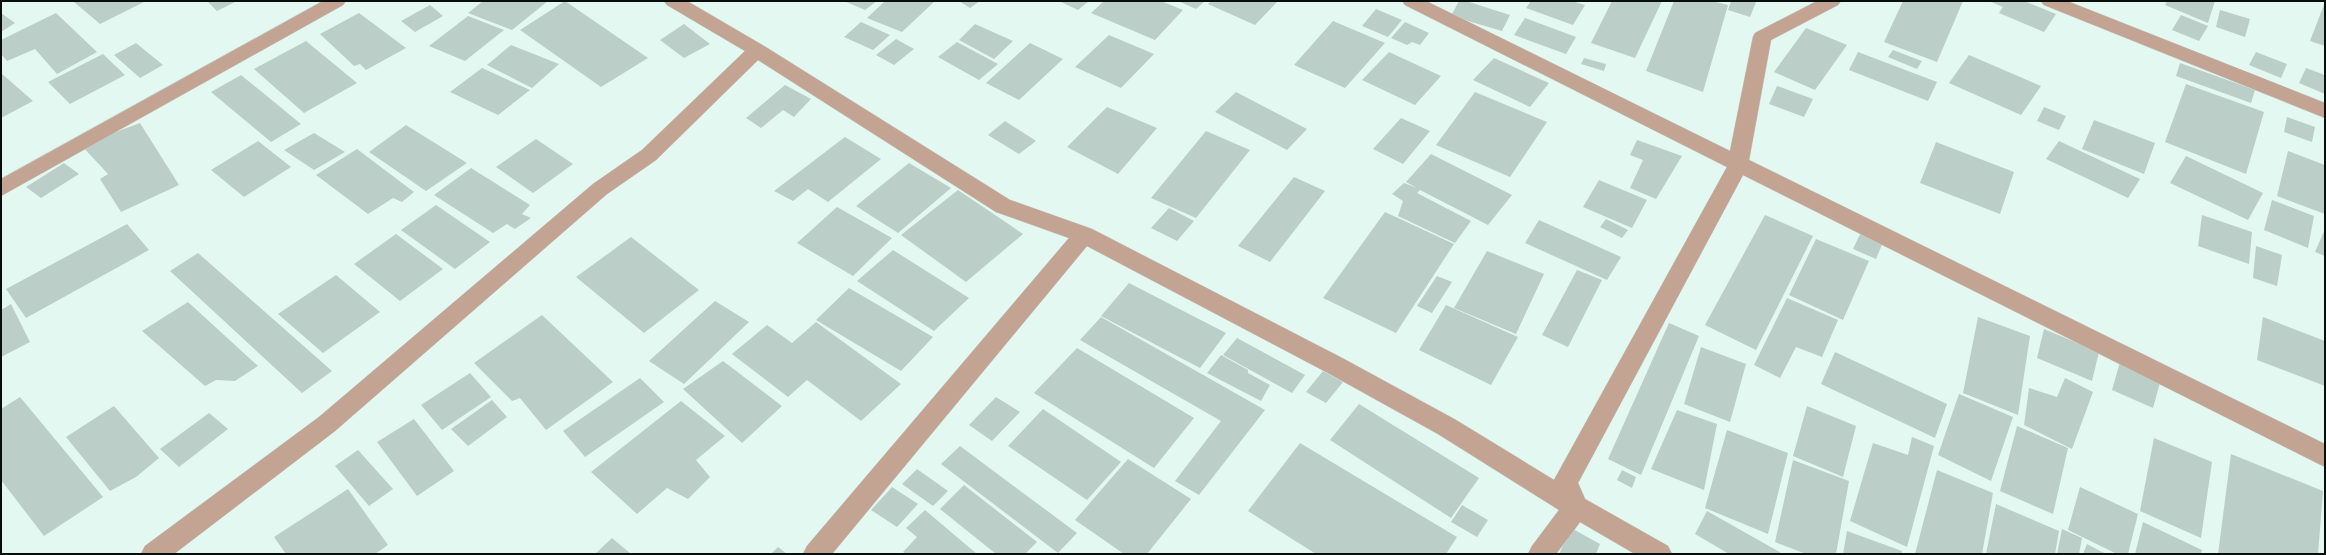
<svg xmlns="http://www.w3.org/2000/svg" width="2326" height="555" font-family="Jost,sans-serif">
	<rect width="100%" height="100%" fill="#e4f8f2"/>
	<!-- building -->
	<path fill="#bbcec8" d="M75,1H146L100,24L74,2Z
		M207,1H237L217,11Z
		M483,1H548L512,30L468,13Z
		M565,1L648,58L601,87L520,30Z
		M844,1H877L865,10Z
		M885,1H935L902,32L867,18Z
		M959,1H980L970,8Z
		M1059,1H1089L1078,10Z
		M1104,1H1161L1183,10L1155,40L1091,13Z
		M1178,1H1205L1196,9Z
		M1211,1H1278L1255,25L1208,4Z
		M1459,1H1466L1510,15L1502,31L1451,16Z
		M1531,1H1572L1585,5L1573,25L1526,8Z
		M1612,1H1662L1635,58L1591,43Z
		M1674,1H1712L1728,5L1703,92L1646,71Z
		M1731,1L1756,2L1750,17L1728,10Z
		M1903,1H1963L1937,62L1884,42Z
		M1989,1H2024L2056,14L2044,32L1999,13L2003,7Z
		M2167,1H2215L2208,23L2165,5Z
		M2325,2V46L2310,41Z
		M430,5L443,16L415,32L401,21Z
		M1376,9L1402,20L1388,37L1362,26Z
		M2220,10L2250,19L2245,37L2216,27Z
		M1,13L15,23L1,32Z
		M56,13L97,52L57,74L35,49L7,61L1,54V40Z
		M359,13L406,48L366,70L360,64L354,66L320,34Z
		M2181,15L2208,26L2199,41L2172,30Z
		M468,16L504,30L465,61L429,46Z
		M1525,18L1576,37L1566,54L1514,35Z
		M1333,21L1385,43L1345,88L1294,65Z
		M861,22L890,35L873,50L844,37Z
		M1405,22L1429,33L1420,45L1412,42L1407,45L1391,38Z
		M684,24L710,44L684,58L660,40Z
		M975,24L1013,41L994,59L959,40Z
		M1806,28L1847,45L1815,90L1774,72Z
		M1109,35L1154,54L1121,88L1075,67Z
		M896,39L914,49L894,65L876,55Z
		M306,41L357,83L304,113L254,69Z
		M957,42L998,64L979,80L938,57Z
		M136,43L163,65L140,78L114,55Z
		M1030,43L1063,59L1019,100L986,83Z
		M511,45L559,64L532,88L487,65Z
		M1893,50L1922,61L1917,69L1888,57Z
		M1389,52L1441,76L1415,105L1362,80Z
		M1858,52L1937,82L1928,101L1849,70Z
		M2256,52L2287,64L2281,78L2249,65Z
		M103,54L125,75L70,104L48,82Z
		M1969,55L2041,86L2021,115L1949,83Z
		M1494,58L1549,83L1530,107L1473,80Z
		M1584,58L1606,64L1604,71L1581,64Z
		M2180,63L2255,90L2251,103L2176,76Z
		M482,68L530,90L498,115L450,92Z
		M2306,68L2325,75V94L2299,83Z
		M1,73L33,101L1,118Z
		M241,75L301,124L271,142L211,92Z
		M2186,84L2264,112L2246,174L2165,142Z
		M785,85L811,99L794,117L783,110L761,128L746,118Z
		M1777,86L1813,99L1804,117L1769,104Z
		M1236,92L1307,129L1287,150L1215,112Z
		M1475,92L1547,122L1510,177L1436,145Z
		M1107,107L1157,128L1118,174L1067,147Z
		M2044,107L2066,116L2059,130L2037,121Z
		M2287,117L2315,127L2312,142L2284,132Z
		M1401,118L1430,131L1403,164L1373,149Z
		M2094,120L2155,143L2144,174L2082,149Z
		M1005,121L1036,141L1019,154L988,135Z
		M140,123L179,185L121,212L100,179L108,174L81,145Z
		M406,125L467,163L426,191L369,152Z
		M1206,131L1250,150L1196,218L1151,198Z
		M314,133L345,152L314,170L284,150Z
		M845,137L881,159L828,202L808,189L793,201L774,191Z
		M536,139L573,164L533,193L496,167Z
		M1637,140L1682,156L1656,199L1630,188L1643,160L1630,155Z
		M258,141L291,167L244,197L211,170Z
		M2059,141L2140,179L2128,198L2046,159Z
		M1936,142L2014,172L2000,214L1920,183Z
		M357,149L414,192L402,202L393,198L368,214L316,175Z
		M2288,151L2325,165V214L2277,196Z
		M1431,154L1512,195L1488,225L1420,190L1417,193L1471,221L1455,243L1398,216L1403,201L1392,194L1404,183L1417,188L1406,182Z
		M2186,156L2263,193L2248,220L2170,183Z
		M64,163L79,174L41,198L26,187Z
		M909,163L951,188L898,233L856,206Z
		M471,168L530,205L522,214L531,218L515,229L507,224L493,233L434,195Z
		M1294,177L1325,191L1270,262L1238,246Z
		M1599,180L1647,200L1632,228L1583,207Z
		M958,190L1023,234L966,282L901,235Z
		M2272,200L2314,216L2308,248L2264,230Z
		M436,205L490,242L455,269L401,230Z
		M837,207L892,238L853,276L797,243Z
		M1169,208L1194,221L1177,241L1151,228Z
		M1385,212L1454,244L1396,333L1323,298Z
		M1765,215L1813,236L1756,350L1705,325Z
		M2202,215L2252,232L2249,264L2198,246Z
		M1606,219L1628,230L1622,238L1600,227Z
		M1539,220L1621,257L1607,280L1525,243Z
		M127,224L149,250L26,318L6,289Z
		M2325,229V256L2315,252Z
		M1862,230L1884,240L1876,259L1853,249Z
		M396,234L443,269L400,301L354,264Z
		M631,237L699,290L644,333L576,277Z
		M1816,239L1869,261L1843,320L1789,295Z
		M2256,246L2282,255L2277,286L2253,278Z
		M893,250L969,298L934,331L857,281Z
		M1487,251L1544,274L1516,334L1454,308Z
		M198,253L332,371L302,393L170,271Z
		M1577,270L1602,280L1568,347L1542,335Z
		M336,275L380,312L323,353L278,314Z
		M1437,276L1452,282L1432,313L1417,306Z
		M1129,283L1226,333L1200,368L1101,316Z
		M849,288L933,337L901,371L816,320Z
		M1787,298L1838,320L1822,357L1796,347L1780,378L1754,365Z
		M715,301L749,322L684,384L649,361Z
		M188,302L258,366L235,381L216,380L205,386L142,331Z
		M11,304L30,342L1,357V310Z
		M1446,305L1518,337L1491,385L1419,350Z
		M542,315L613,382L546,430L520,398L512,401L474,363Z
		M1101,317L1265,410L1199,495L1175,481L1221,421L1080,340Z
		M1978,317L2030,336L2018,415L1963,393Z
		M2263,317L2325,341V386L2257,360Z
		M816,322L901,384L861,421L807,380L788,397L732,354L767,325L792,343Z
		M1669,323L1699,336L1641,475L1608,459Z
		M2044,329L2099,352L2092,381L2037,358Z
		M1237,338L1305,375L1292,393L1223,355Z
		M1701,347L1746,364L1730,422L1684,404Z
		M1077,348L1194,418L1154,468L1034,393Z
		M1835,352L1947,404L1935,438L1821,384Z
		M1221,355L1248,370V373L1270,385L1261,401L1207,373Z
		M723,361L782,406L742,443L683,389Z
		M2120,362L2161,379L2153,408L2112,390Z
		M1323,371L1343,382L1326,403L1306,392Z
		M470,373L491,397L442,430L421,405Z
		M640,378L664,402L585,457L563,431Z
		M2065,378L2093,392L2072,449L2024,425L2029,388L2057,397Z
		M1959,394L2013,417L1991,481L1938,455Z
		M20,397L103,497L44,536L1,480V409Z
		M996,397L1020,412L992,441L969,425Z
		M492,400L507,417L468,446L451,429Z
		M681,401L725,436L696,460L710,477L688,499L667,488L637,514L591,472Z
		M1359,404L1479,478L1451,518L1330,440Z
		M114,406L159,458L136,477L110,491L66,437Z
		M1807,406L1856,426L1843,477L1793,456Z
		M1043,409L1121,462L1087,500L1008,446Z
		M1677,410L1717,424L1704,490L1651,469Z
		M209,413L228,429L179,467L160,449Z
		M414,419L454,471L417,496L377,442Z
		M2017,426L2068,448L2053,514L2000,491Z
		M1727,430L1788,453L1768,534L1705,508Z
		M1912,437L1934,446L1907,547L1850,521L1873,443L1908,455Z
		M2154,438L2212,462L2201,538L2140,511Z
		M1300,443L1457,537L1446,554H1316L1248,511Z
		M960,446L1077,533L1058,553L941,464Z
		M358,450L393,489L369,506L335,466Z
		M2231,454L2323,491L2318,554H2218Z
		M1128,459L1191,499L1147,554H1124L1075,520Z
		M1793,460L1849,481L1836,554H1806L1775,542Z
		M917,469L948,491L933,506L902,484Z
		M1622,470L1636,477L1632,488L1617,480Z
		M1937,470L1993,493L1982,554H1915Z
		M964,485L1037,542L1025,554H996L940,509Z
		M892,487L918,504L897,527L871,510Z
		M2080,487L2138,514L2128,554H2117L2068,530Z
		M348,489L388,545L375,554H286L274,537Z
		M1996,504L2059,531L2055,554H1986Z
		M1462,505L1488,520L1477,537L1451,522Z
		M925,510L977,554H906L903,552L917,537L906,528Z
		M1707,511L1783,554H1729L1695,534Z
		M2143,522L2202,550L2201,554H2135Z
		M1571,528L1600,544L1596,554H1559Z
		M2062,529L2082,538L2079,554H2057Z
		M1847,531L1902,551V554H1843Z
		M612,538L631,554H595Z
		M2087,544L2106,554H2083Z
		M778,547L787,554H771Z"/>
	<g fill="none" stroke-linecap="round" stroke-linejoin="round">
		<!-- minor casing -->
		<g stroke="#c1d3cd" stroke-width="1">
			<path id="minor" d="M323,1H346L343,5L1,196V179Z
				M664,1H687L764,46L1010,200L1092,229L1344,359L1456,420L1554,480L1727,167L1405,5L1402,1H1426L1730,151L1753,37L1755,33L1817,1H1841L1838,5L1771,40L1749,160L2325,444V467L1743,175L1578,483L1585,499L1668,546L1672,554H1635L1580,522L1556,554H1528L1532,546L1559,510L1438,434L1328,373L1087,246L832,554H803L807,546L1069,238L996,212L758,60L656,160L607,194L335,431L174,554H141L145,546L319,417L593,184L642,150L745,51L667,5Z
				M2041,1H2067L2325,103V118L2044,5Z"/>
		</g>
		<!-- minor -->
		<use href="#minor" fill="#c3a391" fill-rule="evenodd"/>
	</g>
	<!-- border -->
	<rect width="2326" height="555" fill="none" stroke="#080e0c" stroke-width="4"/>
</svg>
